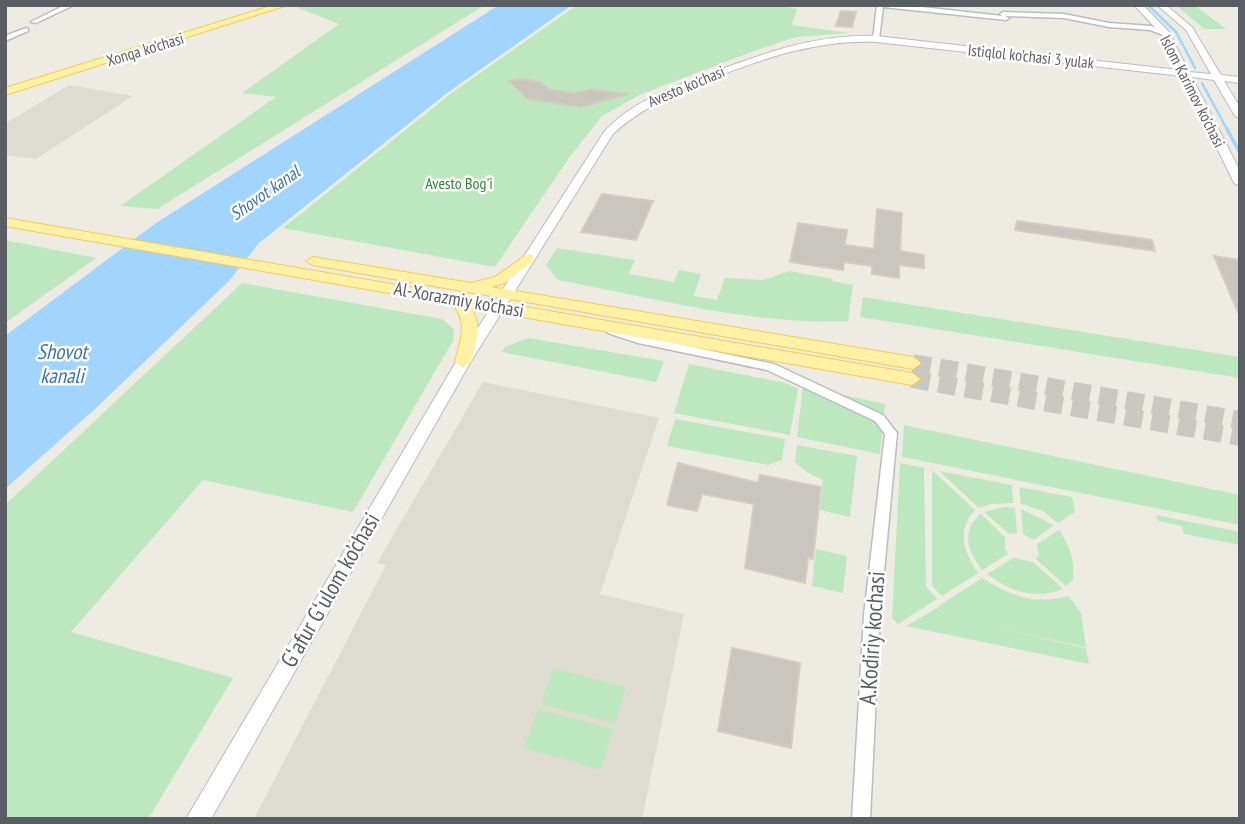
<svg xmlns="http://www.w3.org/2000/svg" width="1245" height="824" font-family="'PT Sans Narrow',sans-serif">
	<rect width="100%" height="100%" fill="#eeece2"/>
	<!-- education -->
	<path fill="#dedbd1" d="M69,85L133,96L36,159L5,155V124Z
		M483,382L659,418L600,594L684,614L642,819H254L386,565L377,563Z"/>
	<!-- green -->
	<path fill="#bde7be" d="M305,5H485L157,209L120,206L276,97L242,93L339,24L298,8Z
		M577,5H775L797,9L792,25L849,33L796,37L754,51L639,95L602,116L569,158L495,267L283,228L453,92Z
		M1176,5H1194L1226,29H1204Z
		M5,240L96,258L5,323Z
		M557,248L635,260L629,274L674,282L679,270L701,274L694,296L717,300L725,278L763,280L790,271L833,279L832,281L853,285L848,321C751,325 653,298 558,280L546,265Z
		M242,283L442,319L454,329L453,341L353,512L203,480L71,632L233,678L148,819H5V505Z
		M863,297L1240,357V378L860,317Z
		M528,338L664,361L656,382L502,352L505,347Z
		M689,364L786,383L798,389L790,435L674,413Z
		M803,386L885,404L880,454L797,437Z
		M675,419L785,439L782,460L768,465L667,446Z
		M904,425L1240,495V525L902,457Z
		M797,445L857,456L850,517L820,510L823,480L808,473L795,462Z
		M900,463L924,468L926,586L937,599L898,624L892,618Z
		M932,470L975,510C956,531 964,552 978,573L942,596L932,586Z
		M939,471L1012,485L1013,503L991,504L979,508Z
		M1019,487L1072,497L1075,512L1058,523L1043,511L1021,504Z
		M1004,507L1015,508L1017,533L1009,534L984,512Z
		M1021,509L1054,525L1034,540L1023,534Z
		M981,514L1005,537V549L1008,554L982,570C968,551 960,531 981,514Z
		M1156,515L1240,532V545L1184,534L1182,526L1158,521Z
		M1059,530C1070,547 1075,560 1073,580L1066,586L1036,559L1039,555L1037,544Z
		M816,549L847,556L843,593L812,586Z
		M1013,558L1033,562L1063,589C1035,600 1010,592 987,574Z
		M982,578C1010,596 1036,605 1069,596L1081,613L1086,647L991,627L1086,648L1089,664L906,626L937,608L947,617L937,607Z
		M553,668L626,687L615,723L541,704Z
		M538,709L613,729L601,770L524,748Z"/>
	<!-- water -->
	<path fill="#a1d5ff" d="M499,5H572L447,93L259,243L229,281L95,409L5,489V336L156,223Z"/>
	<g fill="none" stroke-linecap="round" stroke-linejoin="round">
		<!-- stream-far1 -->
		<path stroke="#a1d5ff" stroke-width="2.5" d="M1148,5L1176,32L1195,68
			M1202,83L1228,131"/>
		<!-- stream -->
		<path stroke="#a1d5ff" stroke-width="3.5" d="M1227,129L1240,153"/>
	</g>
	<!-- building -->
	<path fill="#c9c6bf" stroke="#d3cdc0" stroke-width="2" d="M841,11L856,12L852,27L836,26Z
		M520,79L541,82L548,89L576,93L590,89L628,94L581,107L528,99L509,81Z
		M602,194L653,201L636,240L581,232Z
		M877,209L902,213L900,251L924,255V268L899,265V278L872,274V266L844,262L843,270L790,262L798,223L847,230L845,245L874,249Z
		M1017,221L1152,240L1155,251L1015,230Z
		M1214,256L1240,260V317Z
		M678,463L758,483L760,475L821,487L813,559L808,558L805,583L745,568L754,504L702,494L697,511L667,505Z
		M732,648L800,663L791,748L718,731Z"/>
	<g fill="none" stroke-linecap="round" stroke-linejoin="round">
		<!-- primary-tunnel -->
		<path stroke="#c9c8c2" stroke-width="18" stroke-dasharray="18 9" stroke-linecap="butt" d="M913,363L1240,420
			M912,379L1240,437"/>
		<!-- street casing -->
		<g stroke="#babcc2" stroke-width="3">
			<path id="street" d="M65,5H74L36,23L31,22Z
				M877,5H904L1002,16L1000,14L1003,12L1064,14L1109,23L1151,26L1169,34L1166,36L1150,30L1109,27L1064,18L1005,16L1009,18L1006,20L883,7L879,39L876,41L873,39Z
				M26,28L28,29V31L5,41V36Z
				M612,326L640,336L774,364L883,415L897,433L880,615L870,819H852L864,615L885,434L875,421L767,370L638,343L608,333L606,330L608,327Z"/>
		</g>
		<!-- secondary casing -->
		<g stroke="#b8bbc1" stroke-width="2">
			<path id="secondary" d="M1134,5H1143L1169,32L1189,72L1211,74L1186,30L1157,5H1166L1192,27L1221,75L1240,77V83L1224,81L1240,107V119L1235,116L1214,80L1192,77L1240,171V186L1234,183L1182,76L876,42C816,40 765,58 710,79C675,94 642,107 613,134L470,363L211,819H186L456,362L604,132C629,104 666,90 700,77C759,55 813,34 876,36L1179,70L1162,35Z"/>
		</g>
		<!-- primary casing -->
		<g stroke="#f8cb51" stroke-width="2">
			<path id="primary" d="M274,5H288L5,95V88Z
				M5,218L912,373L920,379L912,385L471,308C483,325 476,343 471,362L463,368L455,362C460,341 469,322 452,304L5,226Z
				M528,254L533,255V261L505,283L491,287L913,357L921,363L913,369L313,265L306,261L313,257L471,283L495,277Z"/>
		</g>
		<!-- street -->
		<use href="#street" fill="#fff" fill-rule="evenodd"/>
		<!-- secondary -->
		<use href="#secondary" fill="#fff" fill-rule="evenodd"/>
		<!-- primary -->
		<use href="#primary" fill="#fff2a6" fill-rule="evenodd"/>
	</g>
	<g text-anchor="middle" stroke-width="5" stroke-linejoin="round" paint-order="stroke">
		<!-- far-street labels -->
		<g font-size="16" fill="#5a5e64" stroke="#fff">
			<text transform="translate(145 49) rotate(-17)" y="6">Xonqa ko'chasi</text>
			<text transform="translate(1031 56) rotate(6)" y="6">Istiqlol ko'chasi 3 yulak</text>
			<text transform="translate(686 86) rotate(-23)" y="6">Avesto ko'chasi</text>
			<text transform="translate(1193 91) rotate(63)" y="6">Islom Karimov ko'chasi</text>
		</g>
		<!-- far-park labels -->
		<g font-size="16" fill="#308535" stroke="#fff">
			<text x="459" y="189">Avesto Bog'i</text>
		</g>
		<!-- far-water labels -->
		<g font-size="18" font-style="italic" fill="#3a75b6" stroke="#fff">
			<text transform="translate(265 193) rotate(-35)" y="6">Shovot kanal</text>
		</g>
		<!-- street labels -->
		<g font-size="19" fill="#5a5e64" stroke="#fff">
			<text transform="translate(459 299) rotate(10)" y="7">Al-Xorazmiy ko’chasi</text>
		</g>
		<!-- water labels -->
		<g font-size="21" font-style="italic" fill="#3a75b6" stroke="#fff">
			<text x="62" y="359">Shovot<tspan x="62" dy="24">kanali</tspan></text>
		</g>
		<!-- near-street labels -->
		<g font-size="23" fill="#5a5e64" stroke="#fff">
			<text transform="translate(330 590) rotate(-60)" y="8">Gʻafur Gʻulom ko’chasi</text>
			<text transform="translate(872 638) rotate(-86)" y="8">A.Kodiriy kochasi</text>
		</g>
	</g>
	<!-- border -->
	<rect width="1245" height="824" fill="none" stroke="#5a5e64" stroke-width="14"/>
</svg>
